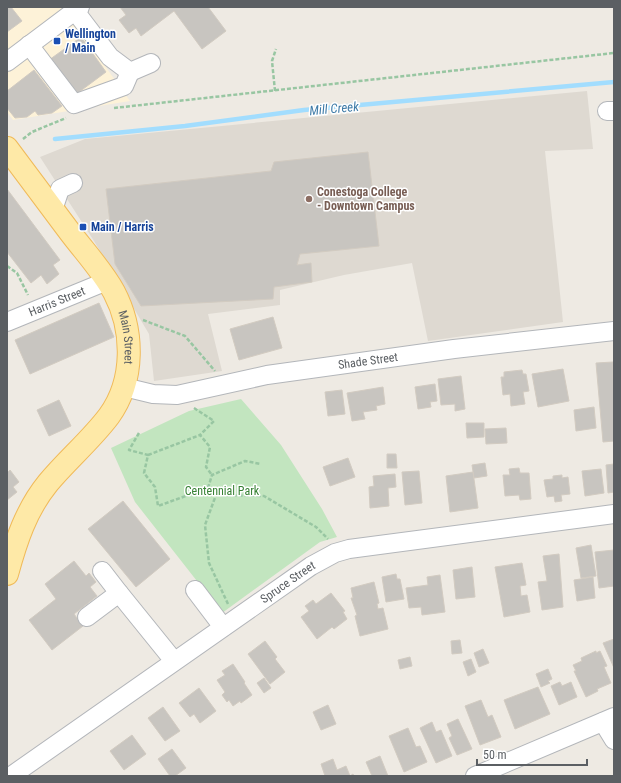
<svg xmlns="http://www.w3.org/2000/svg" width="621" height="783" font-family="'Roboto Condensed',sans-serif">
	<rect width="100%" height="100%" fill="#eeeae3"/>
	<!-- commercial -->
	<path fill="#fdf2d8" d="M7,7H63L130,101L13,120L7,112Z"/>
	<!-- education -->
	<path fill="#ded9d1" d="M587,91L593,149L545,151L563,322L428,341L412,263L344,275L280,290V305L208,314L222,371L154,381L149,334L94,241L40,157L85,139Z"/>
	<!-- green -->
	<path fill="#c2e5bf" d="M241,399L281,445L322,509L337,537L320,542L222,613L135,502L111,448L189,411Z"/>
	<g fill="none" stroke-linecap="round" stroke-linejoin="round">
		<!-- stream -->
		<path stroke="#a2ddfe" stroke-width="4.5" d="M55,139L185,126L304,110L614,82"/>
	</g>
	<!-- building -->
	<path fill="#c8c5c0" stroke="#d2cbc1" d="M7,7H11L22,21L7,32Z
		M120,7H208L226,31L202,49L174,11L141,36L136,28L129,33L119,20L126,15Z
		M81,37L106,72L75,95L49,60Z
		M34,70L62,106L52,113L38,115L35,111L27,117L15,118L7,108V91Z
		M368,152L379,246L300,254L297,265L311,263L312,282L274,287L273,299L141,306L115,264L106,189L271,171L274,162Z
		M7,189L60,260L53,265L59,274L47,284L41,275L31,283L7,252Z
		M99,303L114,337L30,374L15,340Z
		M273,317L282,348L239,360L230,329Z
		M613,362L614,441L603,442L596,363Z
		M563,369L569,401L538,407L532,374Z
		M522,370L523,374H526L529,391L523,392L525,404L511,406L510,394L503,395L501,377H504V372Z
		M461,376L465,409L455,411V404L441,405L438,379Z
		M435,384L437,401L430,402L431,407L418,409L415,387Z
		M383,387L385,404L376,406L377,410L363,412L365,419L352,421L347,393Z
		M342,390L345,414L328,416L325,392Z
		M59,400L71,426L49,436L37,410Z
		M594,407L596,428L576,431L574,410Z
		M466,423H484V437L467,438Z
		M506,428L507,443L486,444L485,429Z
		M387,454H396L397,468H387Z
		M348,458L355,477L330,486L323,467Z
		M485,463L487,476L474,478L472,465Z
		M614,464V492L608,493L606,465Z
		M519,468L520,473H529L531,499L520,500L519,495L505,496L503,475H510L509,469Z
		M601,469L604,493L585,496L582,471Z
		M10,470L19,482L13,487L17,492L7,500V473Z
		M419,471L422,503L405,505L402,472Z
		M473,472L478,508L450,512L446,476Z
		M395,474L396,487L388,488L389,506L370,508L369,487L374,486L373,476Z
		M562,475V478L568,477L570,494L561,495L562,501L555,502L554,496L547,497L544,480L553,479V476Z
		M123,501L170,559L136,587L88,529Z
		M591,545L596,576L581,578L576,548Z
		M614,550V586L599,588L595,552Z
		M559,554L563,607L542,610L538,582L547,581L543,556Z
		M74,561L86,576L89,573L96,582L90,587L97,596L74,614L83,626L52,650L29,620L56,599L45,584Z
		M522,563L526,585L520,586L521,596L527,595L530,612L504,617L495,567Z
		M472,567L475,597L456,599L453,570Z
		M396,574L397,579H400L404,599L386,602L382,577Z
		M440,575L445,612L422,615L421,607L409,608L406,588L428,585L427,577Z
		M593,577L595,598L577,601L574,580Z
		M374,582L379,603L377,604L378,609L383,608L388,629L360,636L355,616L357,615L351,598H353L351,588Z
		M331,593L345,611L343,612L347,619L334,629L332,627L317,639L301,617L309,611L305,606L313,600L316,604Z
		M614,639V668L603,643Z
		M460,640L462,653L452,654L451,641Z
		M265,641L277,657L275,659L285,672L270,684L248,654Z
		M483,649L489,663L479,667L474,653Z
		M596,651V653L600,651L607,666L604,667L611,683L597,689L598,691L586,697L574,671H576L573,665L582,661L581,658Z
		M410,657L412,666L400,669L398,660Z
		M471,659L476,672L468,676L463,662Z
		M233,664L245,682L244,683L252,695L241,703L240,701L233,706L229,700L227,702L222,695L225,692L217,680L225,675L222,671Z
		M548,669L552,679L548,681L550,683L541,687L536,674Z
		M264,678L271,688L264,693L257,683Z
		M560,682L562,686L571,682L577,697L559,705L551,686Z
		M538,687L550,714L515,729L504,700Z
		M199,688L216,711L200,723L194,714L190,717L179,703Z
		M481,700L488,717L492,715L501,737L480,745L465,706Z
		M328,705L336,724L321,730L313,712Z
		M163,707L180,731L165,741L148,718Z
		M458,719L472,749L457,755L449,738L452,736L447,724Z
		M432,722L436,732L441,730L452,756L436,763L420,728Z
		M408,728L416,747L420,746L427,762L404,772L389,736Z
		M132,735L146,754L124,770L110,751Z
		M172,749L186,768L175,776H170L158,759Z
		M380,756L388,776H372L366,762Z
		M333,759L337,770L346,766L350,776L353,774L354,776H325L321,764Z"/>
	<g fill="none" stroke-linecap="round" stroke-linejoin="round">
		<!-- minor casing -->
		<g stroke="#b3b6ba" stroke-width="20">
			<g id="minor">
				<path d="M75,11L110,57L130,72L151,63"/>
				<path d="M29,45L74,104L124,86L130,72"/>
				<path d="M7,62L80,7"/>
				<path d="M607,111H614"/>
				<path d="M53,210L60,189L73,183"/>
				<path id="s1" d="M7,322L107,281"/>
				<path id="s2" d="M124,387L153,394L177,395L267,375L454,349L614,331"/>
				<path d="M102,571L119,593"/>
				<path d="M195,590L223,627"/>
				<path d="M87,617L119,593L174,661"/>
				<path d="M603,722L614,740"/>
				<path id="s3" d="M11,776L311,566L335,553L349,549L614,514"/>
				<path d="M475,776L614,717"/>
			</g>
		</g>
		<!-- major casing -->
		<g stroke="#f0ba59" stroke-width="24">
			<g id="major">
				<path id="s4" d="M7,148C28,176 48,203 69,231C84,251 102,270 114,292C134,330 135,380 109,416C91,440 67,460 48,483C26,510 16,541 7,574"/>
			</g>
		</g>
		<!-- path -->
		<path stroke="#98c6a2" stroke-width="2.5" stroke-dasharray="4 2" stroke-linecap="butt" d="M275,91L272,61L276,49
			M114,108L614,53
			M23,139L32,132L66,118
			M7,266L17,273L28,295
			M143,320L185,336L215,371
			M194,408L214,421L200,435L210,447L206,467L212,475
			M139,433L129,450L148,455L144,473L155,487L158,506L208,488L216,495
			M148,455L200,435
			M208,488L212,475L245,461L261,464
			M228,604L209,563L205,525L216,495L264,496L316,527L328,539"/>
		<!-- minor -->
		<use href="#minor" stroke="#fff" stroke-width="18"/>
		<!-- major -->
		<use href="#major" stroke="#fee9a7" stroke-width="22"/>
	</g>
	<!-- markers -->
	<g fill="#1a4fb4" stroke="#fff" stroke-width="1.5">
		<rect x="53" y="37" width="8" height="8" rx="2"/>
		<rect x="79" y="223" width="8" height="8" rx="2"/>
	</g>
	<circle fill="#8d6e63" stroke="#fff" stroke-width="1.5" cx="309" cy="199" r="4"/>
	<g text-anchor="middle" stroke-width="3" stroke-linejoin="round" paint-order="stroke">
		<!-- transit labels -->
		<g font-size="12" font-weight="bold" fill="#164399" stroke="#fff" text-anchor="start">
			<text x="65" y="38">Wellington<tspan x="65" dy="14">/ Main</tspan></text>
			<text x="91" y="231">Main / Harris</text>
		</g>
		<!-- education labels -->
		<g font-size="12" font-weight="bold" fill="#785e54" stroke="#fff" text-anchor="start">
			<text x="317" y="196">Conestoga College<tspan x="317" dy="14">- Downtown Campus</tspan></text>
		</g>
		<!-- street labels -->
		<g font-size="12" fill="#5b5f63" stroke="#fff">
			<text dy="4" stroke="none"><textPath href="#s1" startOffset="54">Harris Street</textPath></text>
			<text dy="4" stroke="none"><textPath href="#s4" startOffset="227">Main Street</textPath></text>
			<text dy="4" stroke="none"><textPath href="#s2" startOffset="248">Shade Street</textPath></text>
			<text dy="4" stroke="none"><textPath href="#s3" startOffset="338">Spruce Street</textPath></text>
		</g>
		<!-- park labels -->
		<g font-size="12" fill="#378134" stroke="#fff">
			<text x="222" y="495">Centennial Park</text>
		</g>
		<!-- water labels -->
		<g font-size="13" font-style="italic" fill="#3d7aa7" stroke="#fff">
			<text transform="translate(334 108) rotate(-5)" y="5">Mill Creek</text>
		</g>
	</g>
	<!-- border -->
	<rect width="621" height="783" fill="none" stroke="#5b5f63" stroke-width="16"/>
	<!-- scale -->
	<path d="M477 759v6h110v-6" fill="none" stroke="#5b5f63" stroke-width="2"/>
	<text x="483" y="759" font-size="12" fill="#5b5f63" stroke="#ffffff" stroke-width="3" paint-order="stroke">50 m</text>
</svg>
